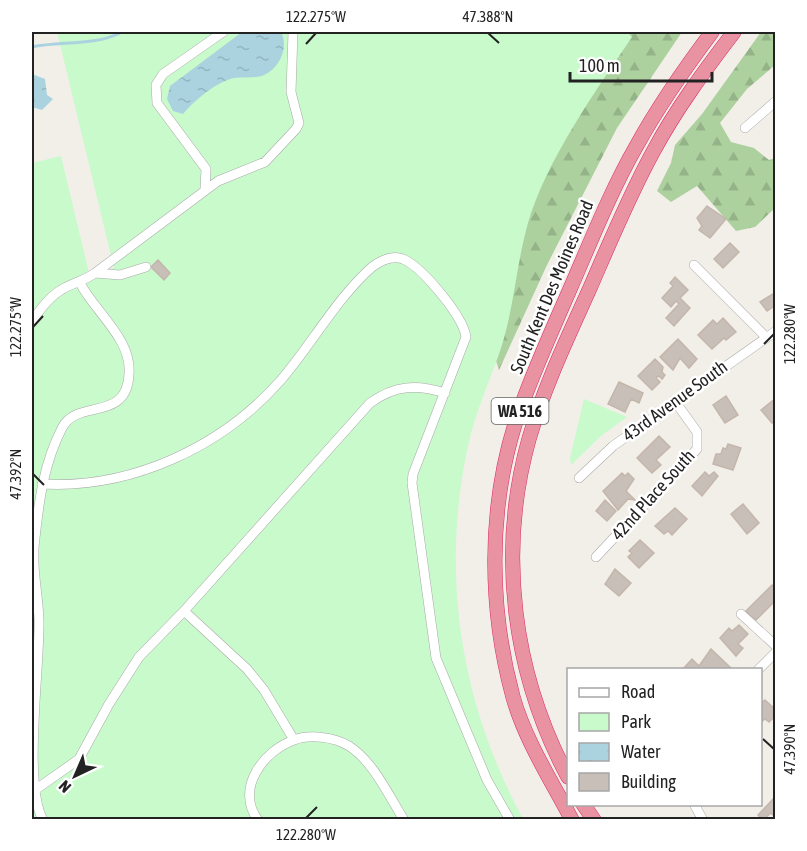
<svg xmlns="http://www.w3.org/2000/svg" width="807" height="851" font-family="'Asap Condensed',sans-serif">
	<defs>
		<pattern id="forest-firs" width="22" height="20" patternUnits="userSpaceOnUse" patternTransform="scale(1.5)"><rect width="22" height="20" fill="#add19e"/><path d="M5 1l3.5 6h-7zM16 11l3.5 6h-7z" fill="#95b388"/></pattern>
		<pattern id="water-ripples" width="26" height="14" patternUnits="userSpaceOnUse" patternTransform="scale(1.5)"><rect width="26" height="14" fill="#aad3df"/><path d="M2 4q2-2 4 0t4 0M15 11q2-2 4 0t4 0" fill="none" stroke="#92b5bf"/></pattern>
	</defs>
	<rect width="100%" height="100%" fill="#f2efe9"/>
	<!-- forest -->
	<path fill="url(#forest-firs)" d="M364,32H682L617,128L547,265L499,370L488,337Z
		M761,32H775V65L747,89L720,123L731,142L754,148L769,160L775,158V208L755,227L736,231L697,186L671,202L657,191L671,163L675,145L702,114Z"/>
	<!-- park -->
	<path fill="#c8facc" d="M57,32H627L632,37C596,90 546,161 528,223C516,265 514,310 500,351C489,383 475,413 468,446C440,575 461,704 523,819H32V163L61,156L89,273L114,268Z
		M584,399L627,417L601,436L571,465L570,458Z"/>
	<!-- water -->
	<path fill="url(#water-ripples)" d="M242,32H281C289,47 280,68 264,75C253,80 239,75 227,80C209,88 194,101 183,114L173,111L167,99L170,86Z
		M32,74L45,79L47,95L53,99L42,110L32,107Z"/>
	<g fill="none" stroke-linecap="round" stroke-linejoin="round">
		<!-- stream -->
		<path stroke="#aad3df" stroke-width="3" d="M32,47C61,41 96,46 122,32"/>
	</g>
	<!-- building -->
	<path fill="#c7bfb8" stroke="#c4b6ab" stroke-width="1.5" d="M707,206L726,219L710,238L699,230L702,226L697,218Z
		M730,243L739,252L723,268L714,259Z
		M158,260L170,273L164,280L151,267Z
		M675,277L688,290L680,298L690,308L674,326L666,318L679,304L676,301L671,307L662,298L673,286L670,283Z
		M776,292V305L767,311L760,302Z
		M723,318L736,332L726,340L724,338L712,349L698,335L713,320L717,324Z
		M678,339L697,359L689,368L680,358L673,370L660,357Z
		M655,359L663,367L662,372L665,375L662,379L659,376L656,378L660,382L652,390L638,376Z
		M619,382L643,393L639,403L631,399L625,412L608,404Z
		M726,396L738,415L725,423L713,405Z
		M776,398V421L772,423L761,410Z
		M659,436L670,447L656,460L661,465L652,473L637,458Z
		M728,444L741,448L733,470L713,464L716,454H721L723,448L726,449Z
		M705,472L709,476L714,472L718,476L702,496L692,486Z
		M622,473L625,476L628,473L634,479L626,491L635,500L628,499L618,510L603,491Z
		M605,500L616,511L607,521L596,511Z
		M743,504L759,523L747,534L731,514Z
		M675,508L687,519L672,535L668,531L664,534L655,526Z
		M640,540L654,553L639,568L628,557L632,553L629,551Z
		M615,569L631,583L619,596L605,584Z
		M772,585L776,589V600L756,620L746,611Z
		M739,625L748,634L738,644L743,648L736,656L720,638L729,628L732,631Z
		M711,649L731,668L729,670H682L692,659L699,666Z
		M765,700L776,710V715L769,722L765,719L760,723V704Z
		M774,798L776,818L771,813L763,820L758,815Z"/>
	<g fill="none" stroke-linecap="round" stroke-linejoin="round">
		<!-- minor casing -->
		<g stroke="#a9a9a9" stroke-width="10">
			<path id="minor" d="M745,128L776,101
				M205,189L206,169L157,103L156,85L163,74L223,32
				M694,265L766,337
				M95,273L218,181L265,162L296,129L299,123L291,92L293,32
				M32,321C40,310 49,297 61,290C72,283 84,281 95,273L120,275L146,267
				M579,478L613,446L776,331
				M42,484C132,489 222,447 281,380C312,344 336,299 372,267C380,261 392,255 403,259C422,267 463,316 466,337L413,474L412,483L436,658L487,780L510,820
				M596,557L697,449V432L674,400
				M184,611L247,669L264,690L294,740
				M741,614L776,646
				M758,670L776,652
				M35,790L79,759L109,704L139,657L184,611L370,403C395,385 417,384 445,393
				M694,804L703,820
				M43,820C23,784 40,667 39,620C38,593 31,565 35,538C39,500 44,463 62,428C77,398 127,423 129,374C132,339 95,312 80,283
				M258,820C235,789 263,751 294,740C310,734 334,737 349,746C373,761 389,796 404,820"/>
		</g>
		<!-- highway casing -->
		<g stroke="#dc2a67" stroke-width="15">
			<path id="highway" d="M568,777C513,674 497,553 529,439C544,387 568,337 590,288C610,242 629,196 653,152C676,109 705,70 734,32
				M583,804L594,820
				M572,820C551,780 525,740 513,697C489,609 488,511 515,424C530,378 551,333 570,289C591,241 611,190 637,145C659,105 685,68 712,32"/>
		</g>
		<!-- minor -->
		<use href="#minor" stroke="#fff" stroke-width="9"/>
		<!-- highway -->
		<use href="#highway" stroke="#e892a2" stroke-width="14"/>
	</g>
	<!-- ticks -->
	<path fill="none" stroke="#222" stroke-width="2" d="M488,33L499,43M306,44L316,33M33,327L43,316M764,344L774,334M33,474L44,485M763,739L774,749M306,818L317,807"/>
	<g text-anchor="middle" stroke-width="5" stroke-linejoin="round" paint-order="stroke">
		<!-- shield labels -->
		<rect fill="#fff" stroke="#646464" stroke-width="1.5" x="491.5" y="398" width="57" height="26" rx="4.5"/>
		<g font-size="16" font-weight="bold" fill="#222">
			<text x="520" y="417">WA 516</text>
		</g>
		<!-- street labels -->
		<g font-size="18" fill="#222" stroke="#fff">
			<text transform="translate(552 287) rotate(-67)" y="6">South Kent Des Moines Road</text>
			<text transform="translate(675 401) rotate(-36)" y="6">43rd Avenue South</text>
			<text transform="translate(653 495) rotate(-48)" y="6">42nd Place South</text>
		</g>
	</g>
	<!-- border -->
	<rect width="807" height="851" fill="none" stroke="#ffffff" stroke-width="66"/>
	<!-- legend -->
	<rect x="567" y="668" width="195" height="138" fill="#ffffff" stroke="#a7a7a7" stroke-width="1.5"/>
	<rect x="579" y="688" width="30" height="9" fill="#ffffff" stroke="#a7a7a7" stroke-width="1.5"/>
	<text x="621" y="698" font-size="18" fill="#222222">Road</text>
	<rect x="579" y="713" width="30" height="18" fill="#c8facc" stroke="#a7a7a7" stroke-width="1.5"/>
	<text x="621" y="728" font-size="18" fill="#222222">Park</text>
	<rect x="579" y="743" width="30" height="18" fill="url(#water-ripples)" stroke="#a7a7a7" stroke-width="1.5"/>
	<text x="621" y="758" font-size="18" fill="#222222">Water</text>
	<rect x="579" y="773" width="30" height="18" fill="#c7bfb8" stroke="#a7a7a7" stroke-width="1.5"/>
	<text x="621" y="788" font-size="18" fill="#222222">Building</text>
	<!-- north arrow -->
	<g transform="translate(75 776) rotate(224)" stroke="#ffffff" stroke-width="4.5" paint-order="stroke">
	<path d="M0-4.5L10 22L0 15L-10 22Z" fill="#222222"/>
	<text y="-9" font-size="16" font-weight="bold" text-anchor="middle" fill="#222222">N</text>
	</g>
	<!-- scale -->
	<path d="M570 72v9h142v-9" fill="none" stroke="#222222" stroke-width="3"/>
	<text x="579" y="72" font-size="18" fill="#222222" stroke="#ffffff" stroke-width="4.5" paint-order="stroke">100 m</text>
	<rect x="33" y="33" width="741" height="785" fill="none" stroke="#222" stroke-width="2"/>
	<g font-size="15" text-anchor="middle" fill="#222">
		<text x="316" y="22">122.275°W</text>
		<text x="488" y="22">47.388°N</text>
		<text transform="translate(16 327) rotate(-90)" y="5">122.275°W</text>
		<text transform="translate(790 334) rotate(-90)" y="5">122.280°W</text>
		<text transform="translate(16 474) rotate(-90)" y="5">47.392°N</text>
		<text transform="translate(790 749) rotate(-90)" y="5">47.390°N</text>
		<text x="306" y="840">122.280°W</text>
	</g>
</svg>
